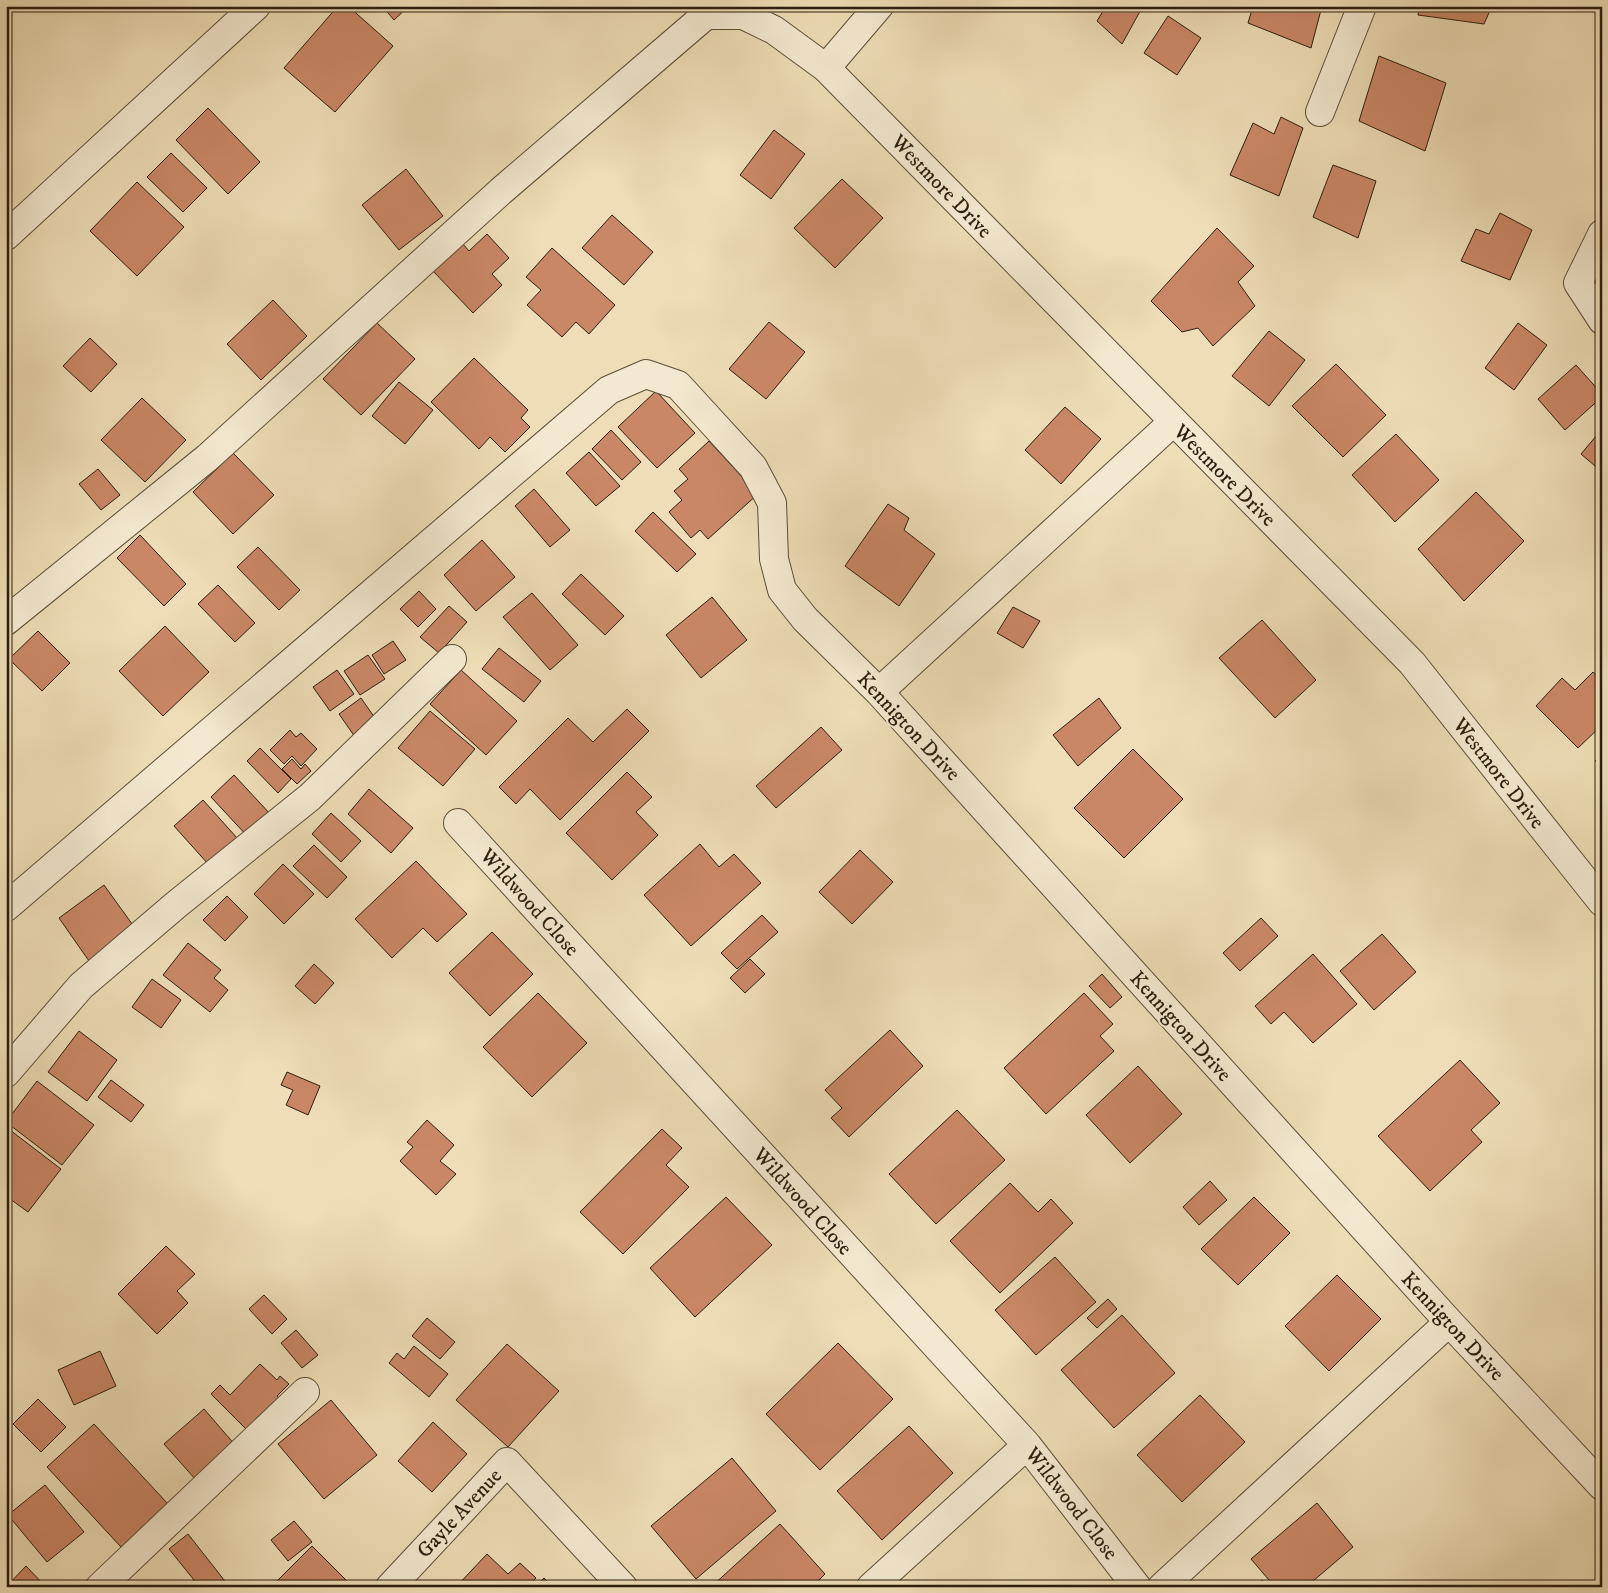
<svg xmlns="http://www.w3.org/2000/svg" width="1608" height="1593" font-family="'IM FELL DW Pica',serif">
	<rect width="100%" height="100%" fill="#eeddb6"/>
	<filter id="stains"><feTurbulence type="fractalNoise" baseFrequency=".004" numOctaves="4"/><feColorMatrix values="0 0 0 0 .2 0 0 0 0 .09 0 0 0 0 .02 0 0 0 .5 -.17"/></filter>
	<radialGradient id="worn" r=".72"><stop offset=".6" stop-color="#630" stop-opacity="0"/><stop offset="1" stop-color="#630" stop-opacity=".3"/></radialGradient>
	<!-- building -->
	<path fill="#ca8767" stroke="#2b1e0f" d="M338,6H348L393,46L335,112L284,68Z
		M382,6H409L394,20Z
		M1106,6H1143L1122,44L1097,21Z
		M1253,6H1322L1311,48L1248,23Z
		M1420,6H1492L1484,24L1418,15Z
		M1168,16L1201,38L1177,75L1144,53Z
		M1379,56L1446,83L1425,151L1359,121Z
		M208,108L260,162L228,194L176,140Z
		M1281,117L1303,128L1279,196L1230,175L1253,123L1274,134Z
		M774,130L805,154L771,199L740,175Z
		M171,153L207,188L183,212L147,177Z
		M1333,165L1376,181L1358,238L1313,217Z
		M406,169L443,216L399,250L362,205Z
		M842,179L883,218L835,268L794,228Z
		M137,182L184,227L137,276L90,231Z
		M1500,213L1532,230L1510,280L1461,261L1476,229L1489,234Z
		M612,215L653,252L624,285L582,248Z
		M1217,228L1254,266L1238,282L1255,306L1213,346L1198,328L1182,332L1151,301Z
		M487,234L509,258L492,274L502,285L473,313L433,271L462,243L469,251Z
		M552,248L615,305L589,334L576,322L562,337L527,305L541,290L526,277Z
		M273,300L307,336L261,380L227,344Z
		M769,322L805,352L766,399L729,369Z
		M377,323L415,359L361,415L323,379Z
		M1518,323L1547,345L1514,390L1485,368Z
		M1269,331L1305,360L1269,406L1232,376Z
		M90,338L117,364L91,392L63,366Z
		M474,358L528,410L521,418L530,427L505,452L490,437L479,449L431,402Z
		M1336,364L1386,415L1343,457L1292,406Z
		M1576,365L1602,394V397L1565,430L1538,399Z
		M399,382L433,410L405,444L372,416Z
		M656,391L695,433L657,468L618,427Z
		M142,398L186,440L145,482L101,440Z
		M1065,407L1101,439L1061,484L1025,450Z
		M1602,429V472L1581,454Z
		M611,430L641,462L622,480L592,449Z
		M1396,434L1439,480L1395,522L1352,475Z
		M709,441L758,494L708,539L700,530L691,538L669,512L682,500L674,491L688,479L679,469Z
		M589,452L620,486L596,506L566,473Z
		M233,453L274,495L233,534L193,492Z
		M98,469L120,495L101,510L79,484Z
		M534,489L570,530L550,547L515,506Z
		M1476,492L1524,541L1464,601L1418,549Z
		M888,504L909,518L904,530L935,554L899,606L845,566Z
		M653,512L696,554L677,572L635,531Z
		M140,535L186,584L164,606L117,558Z
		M482,540L515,577L476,611L444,575Z
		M258,547L300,590L279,610L237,567Z
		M581,574L624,616L605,635L562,594Z
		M218,585L255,623L235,642L198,604Z
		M419,591L436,609L418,627L400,609Z
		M532,593L578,645L550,670L503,617Z
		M712,597L747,640L701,678L666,635Z
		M449,606L467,622L439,653L420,637Z
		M1013,607L1040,621L1023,648L997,633Z
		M1262,620L1316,680L1275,718L1219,658Z
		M165,626L209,672L163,716L119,671Z
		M38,631L70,663L42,691L9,659Z
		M393,641L406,660L384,674L372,655Z
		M499,648L541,681L524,702L482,669Z
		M368,655L385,679L360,695L344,671Z
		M337,670L354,694L330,711L313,687Z
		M461,670L517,721L486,755L430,704Z
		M1593,672L1602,680V725L1578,748L1536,706L1562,678L1575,690Z
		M361,698L377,721L355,737L339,714Z
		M1099,698L1121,728L1078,766L1053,735Z
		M627,709L649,731L560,820L530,789L516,804L499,787L568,718L593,742Z
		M430,711L475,749L443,786L398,748Z
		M821,727L842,750L776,808L756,786Z
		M290,730L296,737L301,733L317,749L301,766L292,756L284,764L270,750Z
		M260,748L291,779L278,793L247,761Z
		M1133,749L1183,799L1124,858L1074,808Z
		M1602,754V768L1595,761Z
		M292,759L301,769L305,764L311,771L297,784L282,769Z
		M627,772L652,797L636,812L658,835L612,880L566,833Z
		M234,775L272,816L249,838L211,797Z
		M369,789L413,828L391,853L348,814Z
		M203,800L238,839L209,865L174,826Z
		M331,813L361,841L341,862L312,834Z
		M700,844L719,867L734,854L761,883L691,946L644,895Z
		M314,845L347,877L327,898L293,866Z
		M860,850L893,882L852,924L819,892Z
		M416,861L467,914L437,942L423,928L392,958L355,919Z
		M283,864L314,894L284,924L254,894Z
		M104,885L135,928L89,961L59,918Z
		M227,896L248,917L225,941L203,920Z
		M762,915L778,932L737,969L721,953Z
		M1261,918L1278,936L1240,971L1223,953Z
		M492,932L533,974L490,1016L449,973Z
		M1382,934L1416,972L1374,1010L1340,971Z
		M188,943L221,970L214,978L228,990L210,1012L163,975Z
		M1313,954L1357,1004L1313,1043L1284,1012L1271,1024L1255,1006Z
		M750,959L765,974L745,993L730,978Z
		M314,964L334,983L315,1004L295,986Z
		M1102,974L1122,997L1110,1008L1089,986Z
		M152,979L181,1000L161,1028L132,1007Z
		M538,993L587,1043L532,1097L483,1047Z
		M1084,993L1113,1024L1100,1036L1114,1051L1046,1114L1004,1068Z
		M890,1030L923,1066L849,1137L831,1118L842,1108L825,1090Z
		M79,1031L117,1060L87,1101L48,1072Z
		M1460,1060L1500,1103L1471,1130L1482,1142L1430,1191L1378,1136Z
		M1138,1066L1182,1114L1130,1163L1086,1115Z
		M287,1072L320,1086L308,1115L286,1105L293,1090L281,1085Z
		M111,1080L144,1105L131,1122L98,1097Z
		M37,1081L94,1125L62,1165L6,1122Z
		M957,1110L1005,1160L936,1224L889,1174Z
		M427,1120L454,1145L440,1161L456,1174L436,1195L400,1161L413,1147L407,1142Z
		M662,1129L682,1148L666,1165L689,1187L623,1254L580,1212Z
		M10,1130L61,1169L28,1212L6,1196V1135Z
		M1210,1181L1227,1200L1199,1225L1183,1207Z
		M1010,1183L1038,1212L1051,1199L1073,1223L1000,1293L950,1241Z
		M726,1197L772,1245L695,1317L650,1268Z
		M1254,1197L1290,1233L1238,1285L1201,1249Z
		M166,1246L195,1274L177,1291L188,1303L157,1334L118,1294Z
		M1055,1257L1096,1302L1036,1355L995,1310Z
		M1337,1275L1381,1319L1329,1371L1285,1326Z
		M264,1295L287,1319L272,1334L249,1309Z
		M1108,1299L1117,1309L1097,1328L1087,1318Z
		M1122,1315L1175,1373L1114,1428L1061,1370Z
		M427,1318L455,1342L440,1359L412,1336Z
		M296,1330L318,1355L302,1368L281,1343Z
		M838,1343L893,1399L820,1470L766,1414Z
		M507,1344L559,1391L508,1447L456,1400Z
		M414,1346L448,1374L429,1397L389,1363L397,1353L404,1359Z
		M100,1351L116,1386L74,1405L58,1370Z
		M260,1364L277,1380L280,1376L289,1384L277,1396L284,1402L268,1419L262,1413L246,1429L211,1394L220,1385L230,1395Z
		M1200,1395L1245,1442L1182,1502L1137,1455Z
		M38,1399L66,1427L41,1452L13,1424Z
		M331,1400L377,1455L324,1499L278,1444Z
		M204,1409L236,1446L196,1480L164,1444Z
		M433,1422L467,1454L432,1492L398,1461Z
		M94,1424L168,1504L121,1547L47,1467Z
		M909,1426L953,1473L882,1540L837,1491Z
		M732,1458L776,1511L696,1579L651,1526Z
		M45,1485L84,1532L47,1562L8,1515Z
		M1317,1503L1353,1547L1306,1587H1275L1251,1559Z
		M294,1521L312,1542L288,1561L271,1540Z
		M780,1524L825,1574L812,1587H711Z
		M188,1534L228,1585L226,1587H185L194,1580L169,1549Z
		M312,1546L349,1583L345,1587H271Z
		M487,1554L508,1574L520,1563L536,1578L527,1587H456Z
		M26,1566L46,1587H6Z
		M544,1578L553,1587H535Z
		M1262,1580L1269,1587H1255Z"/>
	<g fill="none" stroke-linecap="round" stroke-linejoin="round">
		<!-- minor casing -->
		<g stroke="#5c4e39" stroke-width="30">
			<path id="minor" d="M826,68L879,6
				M1320,112L1362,6
				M1602,234L1578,283L1602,320
				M6,236L256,6
				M6,621L207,458L501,191L706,15H743L774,30L826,68L1412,663L1602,902
				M879,692L1173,422
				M458,823L1027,1445L1137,1587
				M6,907L609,390L646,374L678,385L753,467L772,503L774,559L782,590L805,619L879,692L1449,1322L1602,1486
				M6,1073L81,986L177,904L310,797L452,659
				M100,1587L305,1392
				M390,1587L507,1462L623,1587
				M871,1587L1027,1445
				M1162,1587L1449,1322"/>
		</g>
		<!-- minor -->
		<use href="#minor" stroke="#f4e9d0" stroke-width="28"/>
	</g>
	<g text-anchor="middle" stroke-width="4" stroke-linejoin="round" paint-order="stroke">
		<!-- street labels -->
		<g font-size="21" fill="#2b1e0f" stroke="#f4e9d0">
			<text transform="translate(942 186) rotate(46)" y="7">Westmore Drive</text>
			<text transform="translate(1225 475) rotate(45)" y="7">Westmore Drive</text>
			<text transform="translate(909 726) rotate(47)" y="7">Kennigton Drive</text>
			<text transform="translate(1499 773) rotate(52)" y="7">Westmore Drive</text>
			<text transform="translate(530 902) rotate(48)" y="7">Wildwood Close</text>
			<text transform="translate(1181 1026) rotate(48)" y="7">Kennigton Drive</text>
			<text transform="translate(803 1201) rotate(48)" y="7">Wildwood Close</text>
			<text transform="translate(1453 1326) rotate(47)" y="7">Kennigton Drive</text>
			<text transform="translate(1072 1503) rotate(52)" y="7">Wildwood Close</text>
			<text transform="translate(459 1513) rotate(-47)" y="7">Gayle Avenue</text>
		</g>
	</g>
	<!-- margin -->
	<rect width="1608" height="1593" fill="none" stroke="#eeddb6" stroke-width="25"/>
	<rect x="8" y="8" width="1593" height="1578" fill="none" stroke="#2b1e0f" stroke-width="2.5"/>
	<rect x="12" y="12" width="1583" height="1568" fill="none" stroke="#2b1e0f"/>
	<rect width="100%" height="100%" filter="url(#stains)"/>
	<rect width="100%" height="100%" fill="url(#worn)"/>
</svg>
